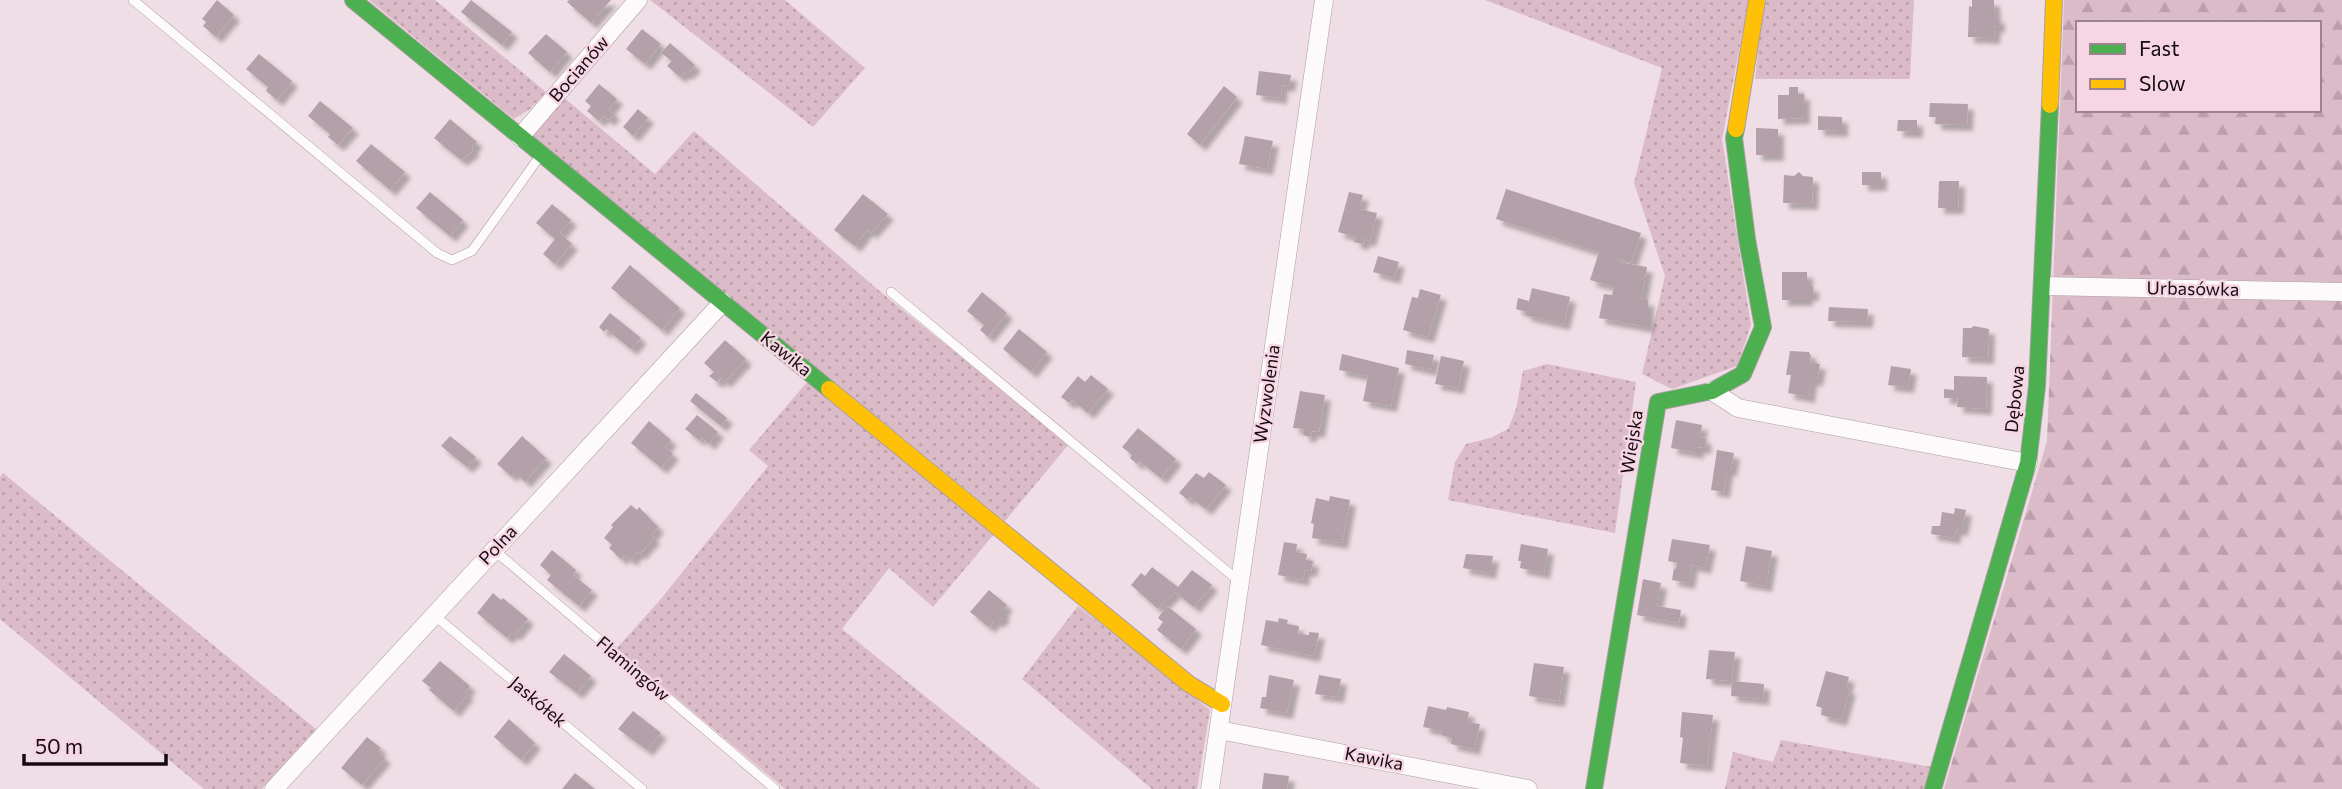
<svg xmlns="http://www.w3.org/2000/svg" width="2342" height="789" font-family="Commissioner,sans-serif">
	<defs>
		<pattern id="grass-dots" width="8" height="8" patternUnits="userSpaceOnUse" patternTransform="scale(1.75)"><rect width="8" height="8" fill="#dcbbc9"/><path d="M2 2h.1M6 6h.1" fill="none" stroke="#bc9fab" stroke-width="1.8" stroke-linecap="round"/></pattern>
		<pattern id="forest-firs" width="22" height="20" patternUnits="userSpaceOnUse" patternTransform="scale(1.75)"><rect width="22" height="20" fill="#dcbbc9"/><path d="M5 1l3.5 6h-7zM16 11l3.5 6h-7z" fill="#bc9fab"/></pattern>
		<filter id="shadow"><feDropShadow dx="6" dy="6" stdDeviation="2" flood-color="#0004"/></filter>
	</defs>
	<rect width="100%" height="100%" fill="#efdee5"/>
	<!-- grass -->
	<path fill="url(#grass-dots)" d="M369,0H435L546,92L530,109L514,119Z
		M650,0H785L865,68L813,127Z
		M1485,0H1749L1722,139L1751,325L1737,366L1672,389L1642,374L1665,276L1634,183L1662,68Z
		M1763,0H1914L1910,79H1755Z
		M562,96L655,174L694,131L883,294L1069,444L1005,521L531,135Z
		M1547,364L1636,382L1615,533L1448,500L1455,462L1466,444L1490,438L1508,429L1516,409L1523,371Z
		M808,381L995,533L933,607L889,568L842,629L1040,789H785L617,648L660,600L768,466L749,450Z
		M3,473L316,729L262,789H204L0,619V477Z
		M1078,606L1210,710L1197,789H1152L1022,679Z
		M1781,740L1932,767L1925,789H1725L1733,752L1773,762Z"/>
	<!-- forest -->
	<path fill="url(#forest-firs)" fill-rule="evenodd" d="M2064,0H2342V789H1944L2047,441ZM2078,23H2319V110H2078Z"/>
	<!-- building -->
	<path fill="#b4a0a9" filter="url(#shadow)" d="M217,0L234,15L216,37L203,26L206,22L202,19Z
		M471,0L512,32L502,45L461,12Z
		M569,0H611L591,23L567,2Z
		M1972,0H1994L1995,17L1999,18V27L1995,26L1994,38L1968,37L1969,6L1972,7Z
		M642,29L661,44L645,64L626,49Z
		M546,34L567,52L550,72L528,53Z
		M670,43L695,65L687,74L684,72L680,77L667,66L672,61L661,53Z
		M259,54L292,81L277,100L266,91L268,87L246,69Z
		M1259,71L1291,75L1289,86L1282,85L1281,98L1256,95Z
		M599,84L617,99L609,109L614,114L609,120L603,116L599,121L587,111L591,106L585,101Z
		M1224,86L1237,97L1200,145L1187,134Z
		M1789,87H1798V94H1804V118L1778,119V95H1789Z
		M320,101L353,128L338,145L328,137L330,134L308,116Z
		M1930,103L1968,104L1967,125L1935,124L1936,117H1929Z
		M638,109L648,118L633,136L623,127Z
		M1818,116L1842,117V131L1818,130Z
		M450,119L477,142L472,147L473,151L461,160L434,138Z
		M1898,120H1917V132L1897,131Z
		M1756,128L1778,129V155H1756Z
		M1245,136L1273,141L1267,169L1239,164Z
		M371,144L405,172L390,190L356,161Z
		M1799,172L1803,176L1813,177L1812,204L1783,203L1784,175L1794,176Z
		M1862,172H1881V185H1862Z
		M1939,181H1959L1958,208H1938Z
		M1506,189L1641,233L1631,263L1619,259L1618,262L1647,267L1641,300H1648V327L1599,318L1604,294L1612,295L1614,287L1590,280L1599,252L1496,219Z
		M430,192L463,220L450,236L416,208Z
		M1349,192L1363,195L1359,209L1377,213L1370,241L1364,239L1363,244L1354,242L1356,237L1338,232Z
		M863,194L888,214L871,233L867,230L855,246L834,230Z
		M552,204L571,220L560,233L572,244L555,264L543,254L555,239L536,223Z
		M1378,256L1399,262L1394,278L1373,272Z
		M630,265L680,308L662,330L611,288Z
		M1782,272H1807V286H1813V295H1807V300H1782Z
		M1532,288L1570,297L1564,324L1525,315L1526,312L1516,309L1518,298L1529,301Z
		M1420,289L1441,295L1428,337L1403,330L1412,297L1418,298Z
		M982,292L1007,313L988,337L980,330L984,325L967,311Z
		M1829,307L1868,309L1867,322L1828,321Z
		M610,313L641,338L631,349L606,329L604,332L599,327Z
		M1974,326L1989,329L1988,358L1962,357L1963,328H1971Z
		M1019,329L1047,352L1031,372L1003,349Z
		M725,340L746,359L725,382L721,378L717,382L709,376L714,372L704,363Z
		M1407,350L1434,355L1431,370L1405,364Z
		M1790,351L1809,352L1811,356L1810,362L1820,364L1817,380H1811L1809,397L1788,393L1791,375H1786Z
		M1342,354L1399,368L1391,406L1363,401L1368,376L1339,370Z
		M1441,356L1464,361L1458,388L1435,384Z
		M1891,366L1911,369L1908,387L1888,385Z
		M1091,375L1108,389L1088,413L1072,400L1069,403L1061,397L1078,376L1085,382Z
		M1954,376L1987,377L1986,409L1957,407L1958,398H1944V389L1954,390Z
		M1300,391L1325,395L1319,432L1312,431L1310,437L1303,435L1304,429L1293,428Z
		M696,393L727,418L721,426L690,401Z
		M697,415L718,432L709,444L701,437L699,440L685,429Z
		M1676,420L1702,425L1700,437L1706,439L1705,448L1698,447V453L1671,448Z
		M649,421L671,440L665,447L673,454L661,468L631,443Z
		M1138,428L1176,459L1161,478L1139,461L1137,464L1130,458L1132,455L1122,447Z
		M450,436L476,457L467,467L441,446Z
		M522,436L546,458L525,482L515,472L511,476L497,464Z
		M1717,450L1734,453L1731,470H1727L1724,492L1711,490Z
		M1209,472L1226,485L1206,509L1190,497L1188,500L1179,493L1196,473L1204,478Z
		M1330,496L1350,500L1342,543L1312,538L1314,524L1311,523L1316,498L1329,501Z
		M631,505L637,510L639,507L658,527L651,535L654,538L640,554L637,552L631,560L624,555L621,559L609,548L612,545L604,538L613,527L611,525Z
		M1955,508L1966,510L1962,530L1956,529L1954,538L1931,534L1932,526H1940L1942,512L1954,514Z
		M1672,539L1710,545L1705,568L1692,565L1689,583L1672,580L1674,568L1676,569L1677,563L1668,561Z
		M1284,542L1297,544L1296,552L1307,554L1306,560L1313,561L1311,571L1305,570L1303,580L1278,575Z
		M1521,544L1548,549L1544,573L1520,568L1521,561H1518Z
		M1746,546L1772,551L1766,586L1740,581Z
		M552,550L576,570L573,575L592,590L579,606L547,580L551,575L540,565Z
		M1466,554L1493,556L1490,573L1463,568Z
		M1152,567L1178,587L1192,570L1212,585L1194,607L1175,592L1158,609L1131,585L1141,573L1145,576Z
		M1643,579L1661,583L1657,606L1681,610L1679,623L1637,615Z
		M989,590L1007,605L1003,610V617L999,621H994L989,627L970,612Z
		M493,593L501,600L503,598L528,619L515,635L512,632L507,638L477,613Z
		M1167,606L1196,629L1181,649L1157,630L1163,622L1158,618Z
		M1279,618L1288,620L1287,624L1299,626L1298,634L1309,635V632L1319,633L1314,656L1261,645L1266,620L1278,622Z
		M1709,650L1735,652L1732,681L1706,679Z
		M564,654L591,676L577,693L549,672Z
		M440,661L470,686L465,692L468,694L454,711L429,690L431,688L422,681Z
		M1534,663L1564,667L1559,701L1529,696Z
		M1826,671L1849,677L1846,688L1850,689L1841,720L1821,715L1822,708L1816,706Z
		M1269,675L1294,680L1287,713L1260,708L1262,697H1266Z
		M1319,675L1341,679L1338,697L1315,694Z
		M1732,681L1764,684L1763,699L1731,696Z
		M1428,706L1446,710L1447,707L1469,712L1467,722L1480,724L1474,749L1451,744L1452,738L1441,735L1442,731L1423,727Z
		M633,711L661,733L647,750L618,729Z
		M1682,712L1713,715L1707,766L1680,763L1683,738L1680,737Z
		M509,719L535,743L521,760L494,737Z
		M367,737L381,748L378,752L385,758L362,785L341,768Z
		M575,773L595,789H562Z
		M1264,773L1289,776L1287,789H1262Z"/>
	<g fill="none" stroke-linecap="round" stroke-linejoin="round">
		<!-- lane casing -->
		<g stroke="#ac9ea4" stroke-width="10">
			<path id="lane" d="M133,0L437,253L452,260L472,251L540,156
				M891,292L1240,582
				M490,556H501L775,789
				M434,615L642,789"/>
		</g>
		<!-- street casing -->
		<g stroke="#ac9ea4" stroke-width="19">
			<path id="street" d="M520,137L638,0
				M2043,286L2342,292
				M1712,391L1738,408L2028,463
				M1219,730L1528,789
				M274,789L723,302
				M1210,789L1324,0"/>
		</g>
		<!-- fast casing -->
		<g stroke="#ac9ea4" stroke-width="18">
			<path id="fast" d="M353,0L829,389
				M1594,789L1658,402L1712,391L1743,374L1763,327L1747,239L1734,138L1736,129
				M1933,789L2028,463L2037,386L2050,105"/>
		</g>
		<!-- slow casing -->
		<g stroke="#ac9ea4" stroke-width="18">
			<path id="slow" d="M2050,105L2054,0
				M1736,129L1757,0
				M829,389L1189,684L1222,704"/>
		</g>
		<!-- lane -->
		<use href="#lane" stroke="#fdfafb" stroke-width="9"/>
		<!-- street -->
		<use href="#street" stroke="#fdfafb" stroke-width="18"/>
		<!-- fast -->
		<use href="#fast" stroke="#4caf50" stroke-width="16"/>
		<!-- slow -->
		<use href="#slow" stroke="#ffc107" stroke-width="16"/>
	</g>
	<g text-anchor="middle" stroke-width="5" stroke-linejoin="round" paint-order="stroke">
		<!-- street labels -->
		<g font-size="18" fill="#140a0f" stroke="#f7d6e4">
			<text transform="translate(579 69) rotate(-49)" y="6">Bocianów</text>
			<text transform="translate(2193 289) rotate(1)" y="6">Urbasówka</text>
			<text transform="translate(786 354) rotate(39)" y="6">Kawika</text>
			<text transform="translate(1267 394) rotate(-82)" y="6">Wyzwolenia</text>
			<text transform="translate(2015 399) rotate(-84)" y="6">Dębowa</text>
			<text transform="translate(1632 442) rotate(-81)" y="6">Wiejska</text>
			<text transform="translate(498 545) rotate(-47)" y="6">Polna</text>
			<text transform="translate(633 669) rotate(40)" y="6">Flamingów</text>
			<text transform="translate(538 702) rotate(40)" y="6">Jaskółek</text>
			<text transform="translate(1374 759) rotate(11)" y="6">Kawika</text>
		</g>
	</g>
	<!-- legend -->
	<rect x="2076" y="21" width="245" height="91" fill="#f7d6e4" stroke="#9c848f" stroke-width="2"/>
	<rect x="2090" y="44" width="35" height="10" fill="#4caf50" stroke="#9c848f" stroke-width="2"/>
	<text x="2139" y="56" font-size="21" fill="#140a0f">Fast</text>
	<rect x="2090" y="79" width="35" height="10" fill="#ffc107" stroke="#9c848f" stroke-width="2"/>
	<text x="2139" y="91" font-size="21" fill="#140a0f">Slow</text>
	<!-- scale -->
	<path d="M24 754v10h142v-10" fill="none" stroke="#140a0f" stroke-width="3.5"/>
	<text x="35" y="754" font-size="21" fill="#140a0f" stroke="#f7d6e4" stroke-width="5" paint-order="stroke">50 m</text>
</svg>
